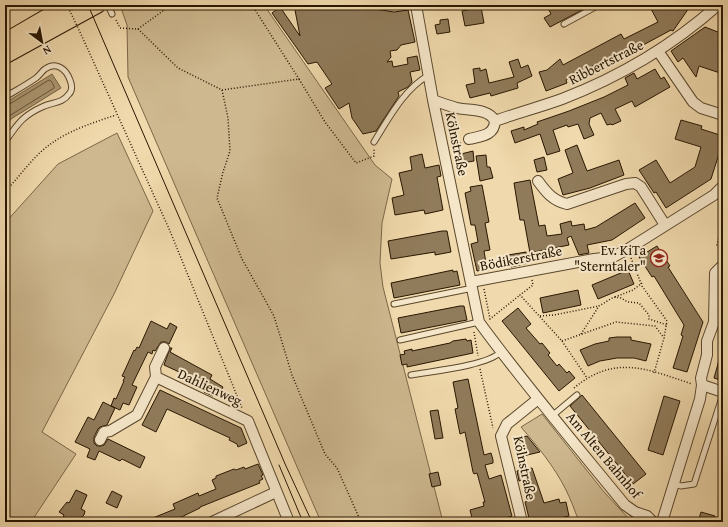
<svg xmlns="http://www.w3.org/2000/svg" width="728" height="527" font-family="'Gentium Book Plus',serif">
	<rect width="100%" height="100%" fill="#f0d9ac"/>
	<filter id="stains"><feTurbulence type="fractalNoise" baseFrequency=".005" numOctaves="4"/><feColorMatrix values="0 0 0 0 .2 0 0 0 0 .09 0 0 0 0 .02 0 0 0 .5 -.17"/></filter>
	<radialGradient id="worn" r=".72"><stop offset=".6" stop-color="#630" stop-opacity="0"/><stop offset="1" stop-color="#630" stop-opacity=".3"/></radialGradient>
	<!-- green -->
	<path fill="#ceb88f" stroke="#7b6748" d="M120,5H264L375,165L392,179L382,223L380,263L383,287L443,522H321L128,77L127,25Z
		M117,133L153,211L114,294L42,432L76,454L31,522H5V223L58,164Z
		M542,414L604,492L632,522H579C575,511 571,500 566,490C554,466 538,447 521,427Z"/>
	<!-- water -->
	<path fill="#ac9772" stroke="#776345" d="M52,74L61,88L11,119L5,129V103Z"/>
	<g fill="none" stroke-linecap="round" stroke-linejoin="round">
		<!-- shore -->
		<path stroke="#6a563a" stroke-width="1" d="M5,106L8,105L49,80L51,81L54,86V88L9,116L5,121"/>
	</g>
	<!-- building -->
	<path fill="#907b5a" stroke="#281601" d="M294,5H351L394,12L408,10L415,42L401,45L397,50L390,51L391,57L387,62L392,61L393,67L408,64L407,58L417,56L420,70L410,72L412,82L408,87L398,92L399,96L376,131L363,134L352,118L349,103L339,109L325,88L332,84L317,62L308,64L272,13L280,7L300,36Z
		M559,5H580L582,10L550,27L544,18L551,14L549,10Z
		M649,5H691L673,31L671,30L619,58L617,53L566,80L567,83L546,91L539,72L547,70L560,59L563,65L621,34L624,39L658,22Z
		M481,7L484,23L465,26L462,11Z
		M448,19L450,32L437,34L435,25L440,24V20Z
		M705,27L723,34V40L720,48L723,50V74L699,66L696,77L683,58L678,62L671,51Z
		M518,59L521,68L528,65L532,76L517,83L518,88L491,96L490,93L470,98L466,85L475,83L473,69L480,68V71L486,69L489,83L514,77L509,62Z
		M655,69L661,79L664,77L670,87L635,107L632,101L615,109L621,121L612,125L611,124L607,125L601,113L590,118L589,124L594,135L584,139L578,124L568,127L567,125L553,130L560,151L547,155L540,134L515,143L511,131L524,127V130L538,124L537,122L569,111L604,97L628,85L625,78L634,73L637,79Z
		M681,120L702,126L701,129L723,136V141L711,179L666,208L656,192L654,193L639,170L656,160L670,183L695,167L701,147L675,139Z
		M577,145L587,171L619,160L624,175L590,188L563,195L558,179L573,173L565,150Z
		M473,151L474,161L462,163L461,154Z
		M422,154L425,168L439,165L441,176L437,177L443,210L425,214L424,210L395,215L392,198L404,195L399,173L412,170L410,157Z
		M486,155L487,167H490L493,178L480,181L476,156Z
		M544,157L547,170L537,172L534,160Z
		M530,180L539,226L545,225L547,236L562,234L560,224L571,221L572,226L584,224L585,230L596,227L635,203L645,218L612,240L587,245L589,253L579,255L571,236L567,238L569,245L530,253L524,220H520L514,183Z
		M482,185L489,222L485,223L490,250L484,251L487,269L477,271L471,244L478,242L475,225H471L465,193L471,191L470,187Z
		M442,231H447L451,252L435,255V252L391,259L388,241Z
		M657,246L670,266L668,267L703,322L687,372L673,368L683,336L681,335L684,325L654,276L652,277L639,257Z
		M526,252L528,263L511,267L508,255Z
		M453,270V272L457,271L460,285L394,298L391,283Z
		M628,270L634,284L598,299L592,285Z
		M578,290L581,305L543,313L540,298Z
		M460,306H464L467,320L401,333L398,318Z
		M518,308L531,324L526,328L540,344L542,343L550,353L548,355L557,366L559,364L567,373L569,371L575,378L559,391L502,321Z
		M151,321L167,329L170,323L177,327L169,344L166,342H161L155,351L153,350L152,354L148,352L132,385L137,387L129,405L123,403L120,410L111,406L114,398L116,399L124,381H123L125,377L122,376L124,372L134,350L135,351L137,347L139,348Z
		M617,337H631V340L651,344L646,361L634,358H617L600,361L588,366L580,350L595,344L609,341V338Z
		M466,339L467,341L471,340L473,353L407,367V364L402,365L400,355L405,354L404,351L412,349V351L450,343L453,341Z
		M170,348H172L170,352L212,375L210,379L223,387L219,394L215,392L213,396L204,392L206,387L189,379L190,377L164,365Z
		M721,353H723V381L714,378Z
		M468,379L484,455L491,453L493,460V463L485,465L489,479L501,475L512,516L506,518L507,522H473L470,510L484,506L483,502H485L477,473L474,474L473,472L465,432L460,434L455,409L458,408L453,382Z
		M160,390L241,428L247,443L238,447L237,444L229,440L230,438L167,409L156,432L142,425Z
		M582,395L646,474L633,484L570,406Z
		M664,396L680,401L663,455L648,450Z
		M103,402L115,408L107,425L100,427L98,429L94,437V443L97,446H101L104,445L108,439L145,457L140,468L122,459L120,461L99,451L95,460L87,457L90,449L75,442L88,417L94,420Z
		M438,410L443,438L435,439L430,411Z
		M527,436L540,452L523,456L518,438Z
		M258,464L263,475L261,476L263,479L259,481L260,483L200,507V508L171,522H143L175,509L173,504L198,493L199,496L216,489L212,480L216,478V476L234,469L236,470L244,467L245,469Z
		M532,468L544,503L559,499L560,503L566,502L569,516L544,522H530L525,502L531,500L526,479L519,481L517,471Z
		M438,472L441,485L432,487L429,474Z
		M76,490L87,495L81,509L85,511L84,515L82,517L77,519L76,522H61L64,515L59,512L67,502L69,503Z
		M112,491L122,496L117,508L106,503Z
		M701,512L715,516L713,522H698Z"/>
	<g fill="none" stroke-linecap="round" stroke-linejoin="round">
		<!-- lane casing -->
		<g stroke="#5a472c" stroke-width="7">
			<path id="lane" d="M108,5L112,14
				M564,24L599,5
				M5,97C15,91 26,85 36,78C40,75 42,71 45,69C56,61 66,69 70,80C72,85 73,90 69,94C62,104 52,102 42,107C22,116 17,125 5,142
				M374,142C389,118 404,89 429,75
				M394,304L473,288
				M400,340L479,322
				M411,375C433,371 486,366 501,352
				M552,416L577,395
				M674,484L681,486L694,484L723,394"/>
		</g>
		<!-- street casing -->
		<g stroke="#5a472c" stroke-width="12">
			<path id="street" d="M416,5L433,100L479,322C525,385 576,445 625,505L635,512L647,516L653,522
				M658,51L693,102L701,108L723,115
				M433,100C441,103 449,106 457,108C470,111 488,108 495,121C517,113 540,107 562,99C619,77 672,46 718,5
				M469,139C481,136 494,136 495,121
				M538,181C546,192 553,201 567,204L626,184L635,183L641,187L665,225
				M471,282L594,259L613,257L628,249L714,195L723,186
				M156,377L248,421L289,522
				M702,385L723,392
				M100,440L104,432L110,431L137,415L156,377L155,367L164,348
				M212,522L276,492
				M522,522L501,436L507,424L538,399
				M662,522L700,399L702,385L701,378L707,355V341L714,322L715,273L723,265"/>
		</g>
		<!-- primary casing -->
		<g stroke="#281601" stroke-width="17">
			<path id="primary" d="M5,41L67,5
				M5,56L98,5"/>
		</g>
		<!-- path -->
		<path stroke="#281601" stroke-width="1.5" stroke-dasharray="1 2" stroke-linecap="butt" d="M252,5L299,79
			M116,20L120,28L138,29L171,5
			M138,29L178,68L222,90L299,79L325,122L356,163L374,156V149
			M80,32L170,231L242,408
			M222,90L228,118L230,151L223,172L217,198L242,259L274,316L292,375L325,454L337,468L361,522
			M452,147L461,143
			M5,192C20,176 34,155 52,143C70,130 95,122 116,115
			M722,200L723,206
			M723,218L717,245L723,254
			M631,258L642,286L667,321L664,338L654,373
			M532,280L533,285L520,295L562,341L587,378
			M484,289L490,319L520,295
			M615,297L633,290L642,283
			M540,316L554,315L599,306
			M474,332L478,356
			M581,334L599,306L614,297L621,298L628,302L639,303L649,315V319L667,325
			M562,341L616,322L655,326L664,338
			M480,369L493,428
			M574,388C615,354 647,369 692,384"/>
		<!-- lane -->
		<use href="#lane" stroke="#f5e6c9" stroke-width="5"/>
		<!-- street -->
		<use href="#street" stroke="#f5e6c9" stroke-width="10"/>
		<!-- primary -->
		<use href="#primary" stroke="#f0d9ac" stroke-width="15"/>
		<!-- tram -->
		<path stroke="#281601" stroke-width="1" d="M88,5L286,466L312,522
			M279,465L303,522"/>
		<!-- path-bridge -->
		<path stroke="#281601" stroke-width="1.5" stroke-dasharray="1 2" stroke-linecap="butt" d="M67,5L80,32"/>
	</g>
	<!-- icons -->
	<defs>
		<g id="school-ring" transform="scale(0.9)"><circle r="9.5" fill="#f5e6c9" stroke="#8f2418" stroke-width="1.5"/><path d="M0-5L7-2L0 1L-7-2ZM-4 1L0 2.5L4 1V4Q0 6-4 4Z" fill="#8f2418"/></g>
	</defs>
	<g fill-rule="evenodd">
		<use href="#school-ring" x="659" y="258"/>
	</g>
	<g text-anchor="middle" stroke-width="4" stroke-linejoin="round" paint-order="stroke">
		<!-- street labels -->
		<g font-size="14" fill="#281601" stroke="#f5e6c9">
			<text transform="translate(606 62) rotate(-27)" y="5">Ribbertstraße</text>
			<text transform="translate(457 144) rotate(78)" y="5">Kölnstraße</text>
			<text transform="translate(521 258) rotate(-11)" y="5">Bödikerstraße</text>
			<text transform="translate(210 387) rotate(25)" y="5">Dahlienweg</text>
			<text transform="translate(604 455) rotate(50)" y="5">Am Alten Bahnhof</text>
			<text transform="translate(525 468) rotate(78)" y="5">Kölnstraße</text>
		</g>
		<!-- poi labels -->
		<g font-size="14" fill="#281601" stroke="#f5e6c9" text-anchor="end">
			<text x="646" y="255">Ev. KiTa<tspan x="646" dy="16">"Sterntaler"</tspan></text>
		</g>
	</g>
	<!-- margin -->
	<rect width="728" height="527" fill="none" stroke="#f0d9ac" stroke-width="20"/>
	<rect x="6" y="6" width="716" height="515" fill="none" stroke="#281601" stroke-width="2"/>
	<rect x="10" y="10" width="708" height="507" fill="none" stroke="#281601"/>
	<!-- north arrow -->
	<g transform="translate(42 42) rotate(148)" stroke="#f5e6c9" stroke-width="3" paint-order="stroke">
	<path d="M0-3L7 15L0 10L-7 15Z" fill="#281601"/>
	<text y="-6" font-size="11" font-weight="bold" text-anchor="middle" fill="#281601">N</text>
	</g>
	<rect width="100%" height="100%" filter="url(#stains)"/>
	<rect width="100%" height="100%" fill="url(#worn)"/>
</svg>
